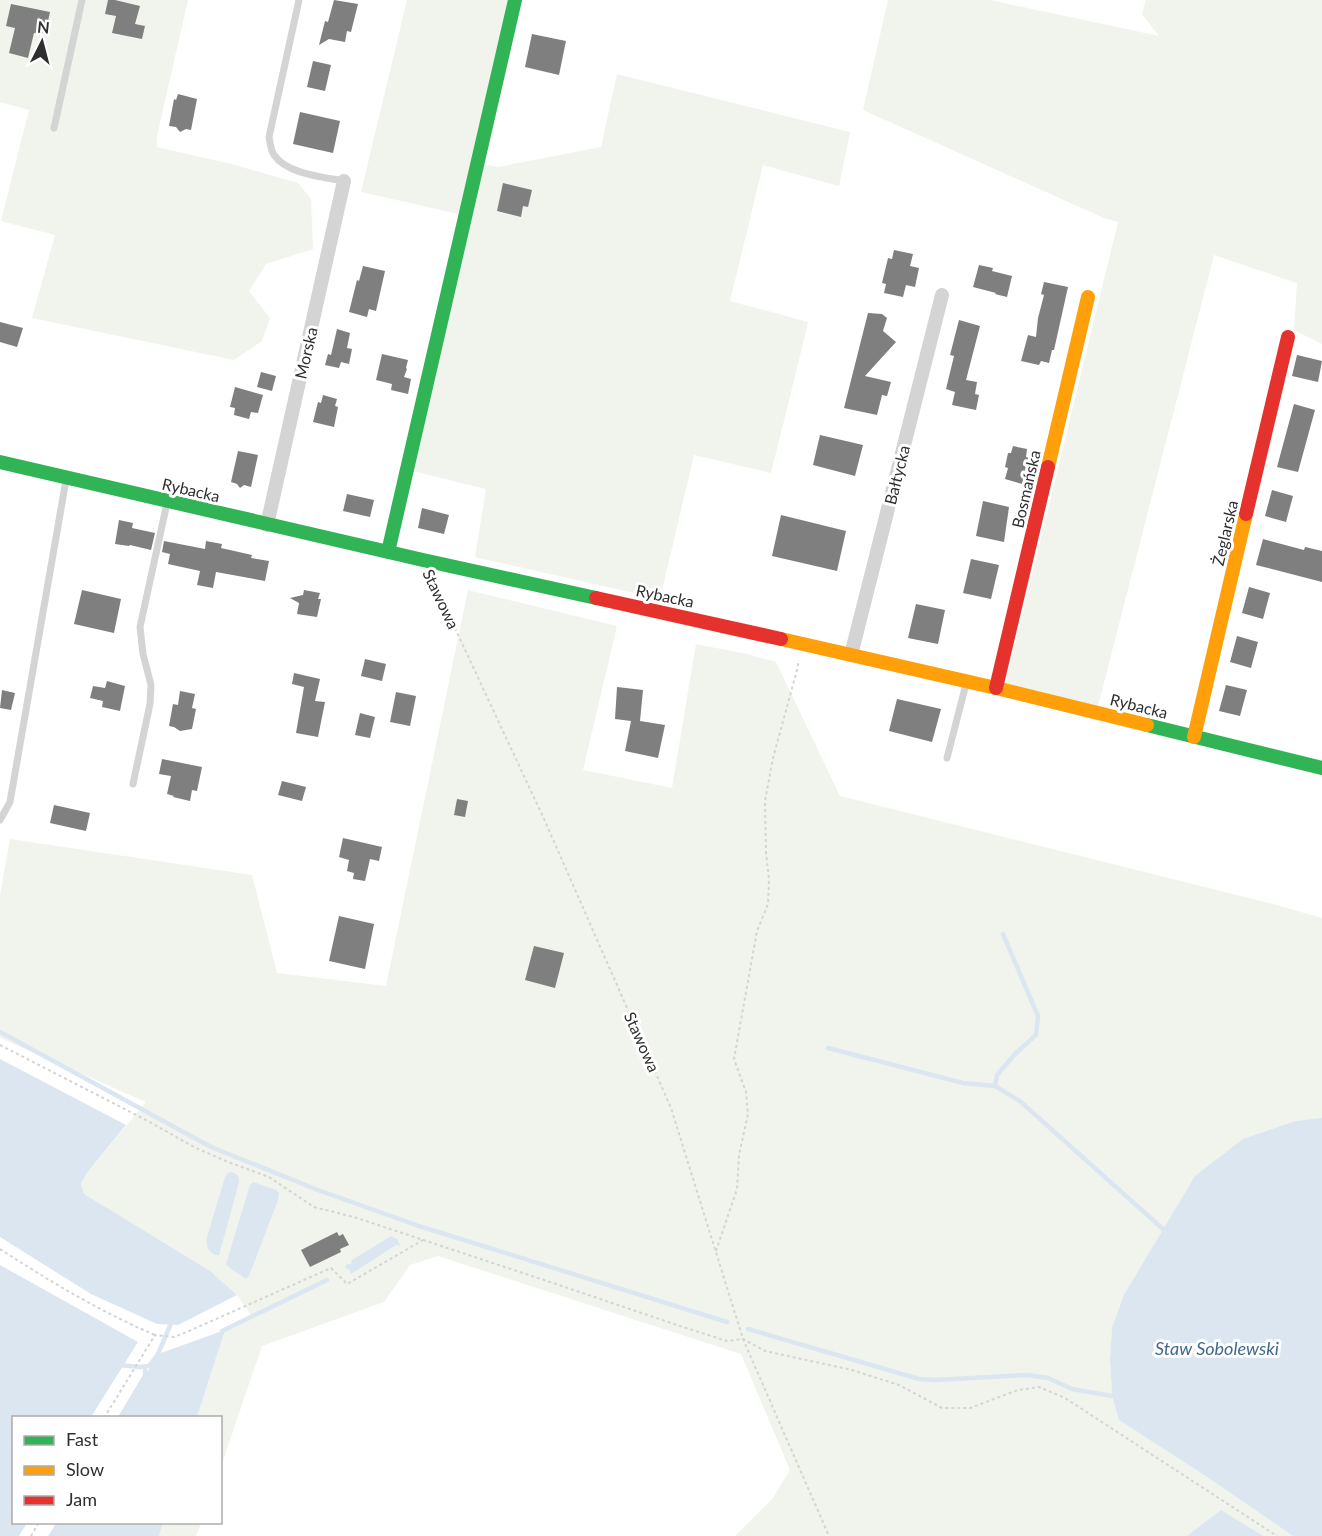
<svg xmlns="http://www.w3.org/2000/svg" width="1322" height="1536" font-family="Lato,sans-serif">
	<rect width="100%" height="100%" fill="#fff"/>
	<!-- green -->
	<path fill="#f0f4ec" d="M0,0H188L157,136V147L231,164L298,183L311,199L313,249L266,264L249,291L270,318L262,341L234,360L32,318L55,235L1,221L29,110L0,102Z
		M407,0H509L472,162L498,167L601,147L617,74L850,132L839,186L763,165L730,301L808,322L790,397L771,473L694,455L660,599L475,557L486,489L401,468L459,214L361,192Z
		M888,0H990L1159,36L1142,14L1146,0H1322V344L1294,330L1297,283L1214,255L1098,706L1005,686L1118,222L1104,218L863,110Z
		M468,590L617,626L583,770L672,788L696,644L747,654L776,662L840,796L1269,903L1322,918V1263L1112,1328L1110,1358L1112,1396L1119,1420L1210,1479L1293,1536H735L773,1498L790,1470L741,1354L438,1256L410,1265L384,1302L262,1346L221,1466L220,1418L197,1417L225,1330L252,1316L237,1295L84,1194L81,1184L86,1174L146,1102L0,1038V896L10,839L252,875L277,973L386,986Z
		M163,1523H201L196,1536H159Z"/>
	<!-- water -->
	<path fill="#dbe6f0" d="M0,1059L126,1125L86,1174L81,1184L84,1194L210,1271L237,1295L178,1325L157,1324L91,1294L0,1237Z
		M1322,1118V1536H1293L1207,1477L1119,1420L1112,1396L1110,1358L1112,1328L1124,1295L1195,1176L1243,1139L1296,1121Z
		M231,1172C238,1174 239,1176 239,1182L221,1248L219,1255H215C207,1250 206,1246 207,1237L225,1177L228,1173Z
		M253,1182L276,1190L279,1193L278,1200L249,1276L246,1279L231,1269L226,1264L250,1185Z
		M391,1236L397,1239L401,1246L396,1245L351,1274L349,1269H347L345,1267L347,1264H351L352,1260Z
		M0,1265L138,1342L91,1417L14,1418V1522L27,1523L19,1536H0Z
		M225,1330L197,1417H120L158,1354Z
		M1221,1510L1263,1536H1187Z
		M57,1522H163V1523L159,1536H48Z"/>
	<g fill="none" stroke-linecap="round" stroke-linejoin="round">
		<!-- stream -->
		<path stroke="#dbe6f0" stroke-width="4.5" d="M0,1032L211,1147L318,1190L419,1226L727,1322
			M828,1048L963,1083L995,1086L1021,1102L1164,1230
			M995,1086L997,1075L1015,1054L1036,1035L1038,1016L1003,934
			M748,1329L919,1379L935,1380L1027,1375L1048,1378L1072,1389L1112,1396
			M222,1331L327,1280
			M118,1365L140,1367L149,1366L158,1354L172,1321
			M120,1418L145,1376V1367"/>
	</g>
	<!-- building -->
	<path fill="#7f7f7f" d="M108,0H115L140,6L135,24L145,26L142,39L112,33L116,16L105,14Z
		M334,0L358,4L351,32L347,31L345,42L329,39L319,45L325,21L328,22Z
		M11,4L50,12L45,35L34,33L28,58L9,53L15,28L6,26Z
		M532,34L566,41L559,75L525,67Z
		M313,61L331,65L325,91L307,87Z
		M178,94L197,99L191,130L186,129L180,132L176,127L169,126L174,99L176,100Z
		M300,112L340,121L333,153L293,144Z
		M503,183L532,190L528,207L523,206L521,217L497,211Z
		M894,250L913,254L910,266L919,268L915,287L906,285L903,297L884,293L886,284L882,283L888,258L892,259Z
		M979,265L993,268L992,271L1012,276L1007,297L995,294L996,293L973,287Z
		M363,266L385,271L376,311L369,309L367,317L349,312L357,280L359,281Z
		M1044,282L1068,287L1054,350H1052L1049,363L1041,361L1039,365L1021,361L1028,335L1036,337L1038,318L1044,295L1041,294Z
		M868,313L882,314L887,318L883,331L896,342L865,376L891,382L887,396L882,395L877,415L844,408Z
		M959,320L980,326L966,380L977,382L975,394L979,395L976,410L952,405L955,392L946,389L954,356L950,355Z
		M0,322L23,328L17,347L0,342Z
		M337,329L350,333L347,348L352,349L349,364L341,362L339,368L325,365L328,354L331,355Z
		M382,354L408,360L406,368L407,369L404,377L411,379L408,394L391,390L392,384L376,380Z
		M1297,355L1322,361L1318,382L1292,376Z
		M261,372L276,376L272,391L257,387Z
		M235,387L263,395L258,413L251,412L249,419L234,415L235,408L230,407Z
		M323,395L337,399L335,406L338,407L334,427L313,422L318,402L321,403Z
		M1294,404L1315,410L1298,472L1277,467Z
		M820,435L863,445L855,476L813,465Z
		M1013,446L1027,449L1026,457L1029,458L1022,484L1005,479L1008,468L1005,467L1008,453H1011Z
		M238,451L258,455L251,487L244,485L240,488L237,484L231,482Z
		M1272,490L1293,496L1286,522L1265,516Z
		M347,494L374,500L370,517L343,511Z
		M983,501L1009,507L1004,542L976,536Z
		M422,508L449,515L444,534L418,528Z
		M781,515L846,531L837,571L772,556Z
		M119,520L133,523L132,528L155,533L151,550L130,545L129,546L115,544Z
		M1263,539L1304,550L1305,547L1322,551V582L1256,565Z
		M164,541L205,549L206,541L222,544L221,548L252,555L251,558L269,561L265,581L216,572L213,588L197,585L200,571L168,564L170,554L162,552Z
		M971,559L999,565L991,599L963,593Z
		M1249,587L1270,593L1263,619L1242,613Z
		M82,590L121,599L114,633L74,624Z
		M304,590L320,593L318,599H321L317,617L297,614L299,603L290,598L303,595Z
		M916,604L945,610L938,644L908,638Z
		M1237,636L1258,642L1251,668L1230,662Z
		M365,659L386,664L382,681L361,676Z
		M294,673L320,679L315,701L325,702L318,737L296,733L304,687L292,684Z
		M107,681L125,686L120,711L102,707L103,701L90,698L93,686L105,688Z
		M1226,685L1247,690L1240,716L1219,711Z
		M617,687L643,690L640,721L665,725L658,758L625,751L631,721L615,719Z
		M2,690L15,693L11,710L0,708Z
		M180,691L195,694L192,708L196,709L192,729L180,731L174,727L169,726L173,704L178,705Z
		M396,692L416,696L410,726L390,722Z
		M897,699L941,709L932,742L889,731Z
		M360,713L375,717L370,738L355,735Z
		M162,759L202,767L197,791L192,790L190,801L173,797L174,796L167,794L171,776L159,774Z
		M282,781L306,787L302,801L278,795Z
		M457,799L468,801L465,817L454,815Z
		M54,805L90,813L86,831L50,823Z
		M343,838L382,847L379,861L370,859L365,881L353,879L354,873L347,871L349,860L339,857Z
		M339,916L374,924L365,969L329,961Z
		M534,946L564,953L555,988L525,980Z
		M337,1232L339,1236L343,1234L349,1245L340,1249L341,1252L310,1267L301,1250Z"/>
	<g fill="none" stroke-linecap="round" stroke-linejoin="round">
		<!-- path -->
		<path stroke="#d4d4d4" stroke-width="2" stroke-dasharray="3 3" stroke-linecap="butt" d="M432,579L544,819L671,1108L743,1339L829,1536
			M0,1045L146,1120L194,1147L228,1162L269,1177L314,1207L354,1217L556,1284L680,1326L727,1341L743,1339L765,1351L852,1370L899,1385L942,1408H970L1018,1390L1039,1387L1065,1398L1277,1536
			M0,1249C49,1281 101,1312 155,1335
			M716,1251L737,1189L739,1155L748,1114L746,1092L734,1059L757,931L768,904L769,880L766,852L765,801L773,758L797,670L799,660
			M104,1418L155,1335L174,1337L189,1331L331,1268L347,1284L423,1240
			M31,1536L39,1522"/>
		<!-- lane -->
		<path stroke="#d4d4d4" stroke-width="7" d="M299,0L269,137C270,143 271,151 274,155C287,174 323,177 344,181
			M54,128L82,0
			M947,758L966,684
			M133,784L150,704L151,685L143,654L140,627L167,503
			M0,820L10,802L66,480"/>
		<!-- street -->
		<path stroke="#d4d4d4" stroke-width="14" d="M267,525L344,181
			M851,655L942,295"/>
		<!-- fast -->
		<path stroke="#30b455" stroke-width="14" d="M0,462L423,560L596,598
			M388,552L515,0
			M1147,725L1322,768"/>
		<!-- slow -->
		<path stroke="#ff9f0a" stroke-width="14" d="M1048,467L1088,297
			M781,639L996,688L1147,725
			M1194,737L1246,514"/>
		<!-- jam -->
		<path stroke="#e5322d" stroke-width="14" d="M1246,514L1288,337
			M596,598L781,639
			M996,688L1048,467"/>
	</g>
	<g text-anchor="middle" stroke-width="6" stroke-linejoin="round" paint-order="stroke">
		<!-- street labels -->
		<g font-size="16" fill="#2f2f2f" stroke="#fff">
			<text transform="translate(306 353) rotate(-77)" y="6">Morska</text>
			<text transform="translate(897 475) rotate(-76)" y="6">Bałtycka</text>
			<text transform="translate(1026 489) rotate(-77)" y="6">Bosmańska</text>
			<text transform="translate(191 490) rotate(13)" y="6">Rybacka</text>
			<text transform="translate(1225 533) rotate(-77)" y="6">Żeglarska</text>
			<text transform="translate(665 596) rotate(12)" y="6">Rybacka</text>
			<text transform="translate(441 599) rotate(65)" y="6">Stawowa</text>
			<text transform="translate(1139 706) rotate(14)" y="6">Rybacka</text>
			<text transform="translate(642 1042) rotate(66)" y="6">Stawowa</text>
		</g>
		<!-- water labels -->
		<g font-size="18" font-style="italic" fill="#42698b" stroke="#fff">
			<text x="1217" y="1355">Staw Sobolewski</text>
		</g>
	</g>
	<!-- legend -->
	<rect x="12" y="1416" width="210" height="108" fill="#ffffff" stroke="#acacac" stroke-width="1.5"/>
	<rect x="24" y="1436" width="30" height="9" fill="#30b455" stroke="#acacac" stroke-width="1.5"/>
	<text x="66" y="1446" font-size="18" fill="#2f2f2f">Fast</text>
	<rect x="24" y="1466" width="30" height="9" fill="#ff9f0a" stroke="#acacac" stroke-width="1.5"/>
	<text x="66" y="1476" font-size="18" fill="#2f2f2f">Slow</text>
	<rect x="24" y="1496" width="30" height="9" fill="#e5322d" stroke="#acacac" stroke-width="1.5"/>
	<text x="66" y="1506" font-size="18" fill="#2f2f2f">Jam</text>
	<!-- north arrow -->
	<g transform="translate(42 42) rotate(6)" stroke="#ffffff" stroke-width="4.5" paint-order="stroke">
	<path d="M0-4.5L10 22L0 15L-10 22Z" fill="#2f2f2f"/>
	<text y="-9" font-size="16" font-weight="bold" text-anchor="middle" fill="#2f2f2f">N</text>
	</g>
</svg>
